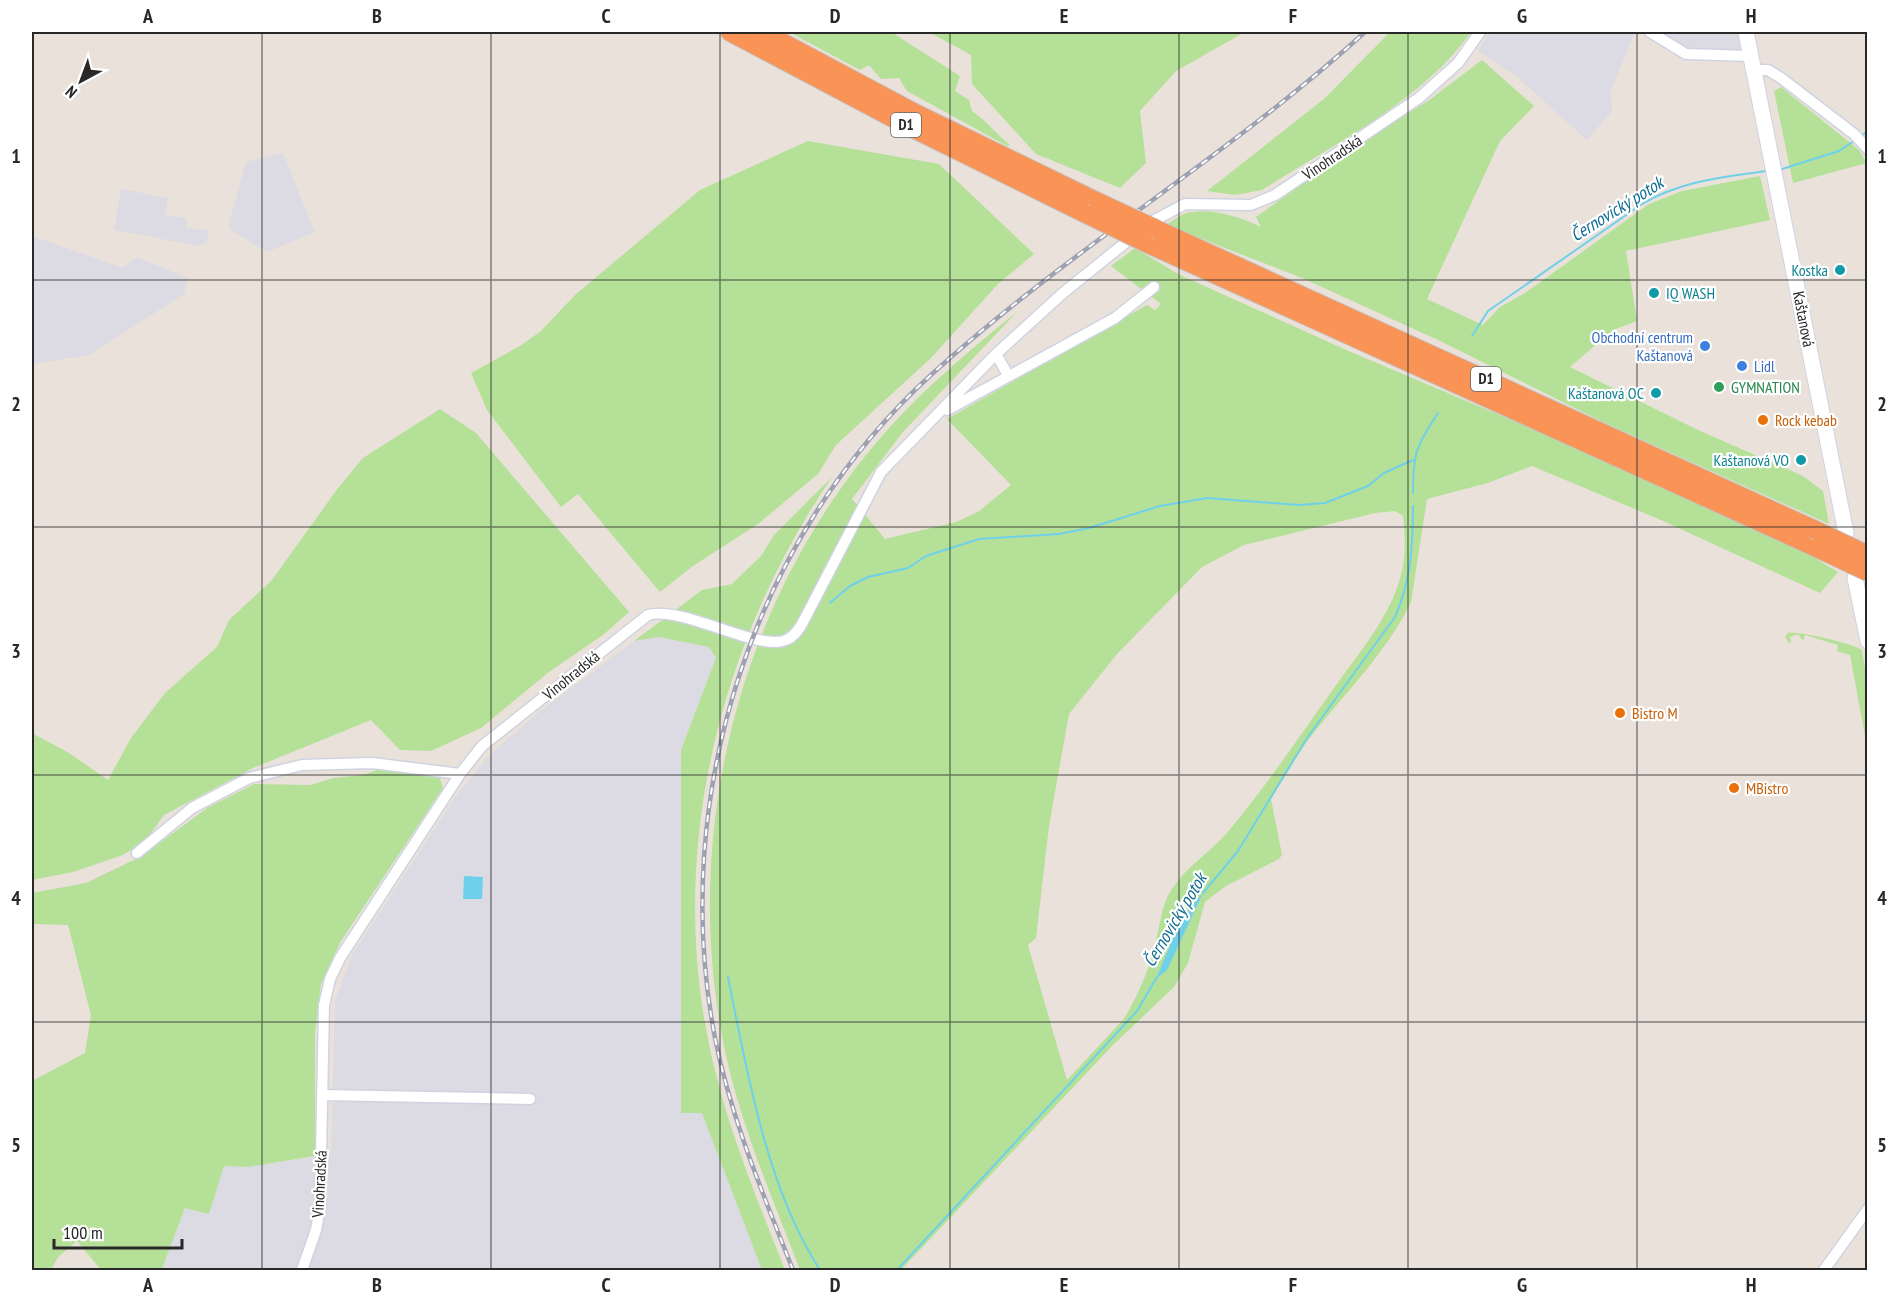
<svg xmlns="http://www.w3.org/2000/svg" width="1899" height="1302" font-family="'PT Sans Narrow',sans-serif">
	<rect width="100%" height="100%" fill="#eae2da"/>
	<!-- industrial -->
	<path fill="#dcdae2" d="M1490,32H1635L1610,93L1612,111L1587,140L1515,75L1478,51Z
		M1657,32H1738L1741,47L1736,50L1686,49Z
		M283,153L315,232L267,252L228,228L246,162Z
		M121,189L168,198L165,214L187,219L186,227L209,231L207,241L199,246L114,230Z
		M32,236L123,268L137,257L188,278L184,294L89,355L32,364Z
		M659,637L709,647L716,658L681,750V1113H702L762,1270L162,1269L185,1208L209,1213L224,1166L248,1167L331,1154L335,1000L352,955L456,796L490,754L539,712L634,641Z"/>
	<!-- green -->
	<path fill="#b4e097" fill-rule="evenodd" d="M789,32H891L960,76L955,91L969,100L972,111C987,121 996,134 1010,145L1007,146L907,91L899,78L881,79L869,65L860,70Z
		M929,32H1245L1176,71L1140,111L1146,163L1120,188L1036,154L972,84L971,55Z
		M1390,32H1471C1425,99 1331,146 1262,190L1235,195L1207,191L1324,99Z
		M1482,60L1534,106L1500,141L1427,299L1483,325L1500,307L1525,293L1649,204L1682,191L1760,176L1770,220L1626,251L1637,321L1613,330L1570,367L1698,430L1803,476L1823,491L1829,524L1607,424L1438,340L1302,278L1166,225C1172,221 1180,215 1187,213C1210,207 1241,217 1261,227L1256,217L1355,146L1428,101Z
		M1781,87L1859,150L1867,163L1793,183L1774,91Z
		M808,141L939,164L1034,254L998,284L931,358L836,445L818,474L758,524L693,566L660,592L578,494L561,507L487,410L471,373L520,346L541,331L575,295L700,190Z
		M1135,248L1178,274L1344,349L1584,451L1819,558L1818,560L1838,572L1820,593L1661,520L1532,466L1488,483L1427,499L1411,602C1389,648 1352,686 1320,725C1301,747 1287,774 1271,799L1282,855L1279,859L1226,886L1205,902L1188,963L1174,987L1112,1046L901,1270H800C771,1194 737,1117 722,1036C682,821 743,591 889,428C928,385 972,348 1017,312L902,433L852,499L885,539L956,522L978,512L1011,485L947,419L1147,305L1155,310L1161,304L1111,266ZM1395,511L1403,516C1406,540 1406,565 1397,588C1384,624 1356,657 1334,688C1299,737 1265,788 1226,834C1209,853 1186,867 1172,889C1161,905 1160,926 1155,945C1149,970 1137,998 1123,1020L1067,1080L1028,945L1036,938L1049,826L1069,714L1117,654L1202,567L1244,545L1375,513ZM1202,895L1167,969L1157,978L1182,917Z
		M440,409L476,433L629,612L603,635L549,672L481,728L431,751L400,750L371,720L253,768L164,815L146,840L123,855L73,872L32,880V733L69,753L108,780L131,738L165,693L217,647L229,620L272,580L338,488L363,458Z
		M832,477C712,653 662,874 718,1082C735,1147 761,1209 785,1270H762L702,1113H681V750L716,658L709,647L659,637L634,641L702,590L732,584L761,556L774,535Z
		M1788,633C1800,631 1851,643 1862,650L1867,680V747L1850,655L1837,651L1838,645L1805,635L1803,641L1798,634L1790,637L1791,643L1788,642L1785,637Z
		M380,769L439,776L443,788L341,941L321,984L315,1033V1156L248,1167L224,1166L209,1214L185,1208L162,1269L166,1270H101L77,1241L58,1257L51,1270H32V1081L85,1053L91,1015L68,925L32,924V893L86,883L142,856L207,808L254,784L311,785L333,778L363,775Z"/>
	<!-- water -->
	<path fill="#6fd0ea" d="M464,876L483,877L482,899H463Z
		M1203,893L1167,970L1156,979L1182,917Z"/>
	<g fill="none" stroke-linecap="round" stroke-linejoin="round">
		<!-- stream -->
		<path stroke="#6fd0ea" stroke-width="2" d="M1861,136L1868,131
			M1779,170L1839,151L1854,141
			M1472,336L1488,311L1642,204C1681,181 1723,177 1767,171
			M1413,493C1413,453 1416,446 1438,413
			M830,603L850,586L868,577L908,568L926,556L979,539L1059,534L1089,528L1160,506L1207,498L1299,505L1325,503L1368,486L1384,473L1413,460
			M1203,893L1238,851L1307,738L1395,617C1411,582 1413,544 1413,506
			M728,977C747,1072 767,1189 820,1270
			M897,1270L1137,1011L1157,977"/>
		<!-- minor casing -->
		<g stroke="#cfd3e1" stroke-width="13">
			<path id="minor" d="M1650,32L1686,54L1751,56
				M1754,70H1768L1781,78L1854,134L1868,149
				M1155,220L1185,204L1251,205L1275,195L1419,98L1458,63L1480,32
				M996,354L1008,375
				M947,410L1115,318L1154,287
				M137,853L192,808L249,778L302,765L372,763L460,774
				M322,1095L530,1099
				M302,1270L316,1230L320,1207L324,1005L330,979L340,958L460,774L482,746L648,615C682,605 758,652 786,640C794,637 798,630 802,624L881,472L996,354L1063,293L1125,243
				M1824,1270L1868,1209"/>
		</g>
		<!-- secondary casing -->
		<g stroke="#cfd3e1" stroke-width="17">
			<path id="secondary" d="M1746,32L1846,533
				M1855,578L1868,641"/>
		</g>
		<!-- motorway casing -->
		<g stroke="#c3c3c3" stroke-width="20">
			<path id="motorway" d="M730,32L906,125L1084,213
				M763,32L913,112L1098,202
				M1158,230L1813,529
				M1144,242L1817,548"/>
		</g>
		<!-- minor -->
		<use href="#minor" stroke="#fff" stroke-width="10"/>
		<!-- secondary -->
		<use href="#secondary" stroke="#fff" stroke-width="15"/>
		<!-- motorway -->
		<use href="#motorway" stroke="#f99356" stroke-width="18"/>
		<!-- rail casing -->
		<g stroke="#9da1b2" stroke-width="4.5">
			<path id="rail" d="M793,1270C763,1194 731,1118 715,1038C669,800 751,538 932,374C1068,250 1229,156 1365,32"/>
		</g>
		<!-- rail -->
		<use href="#rail" stroke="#fff" stroke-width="2" stroke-dasharray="7" stroke-linecap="butt"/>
		<!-- motorway-bridge casing -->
		<g stroke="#c3c3c3" stroke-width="20" stroke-linecap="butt">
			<path id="motorway-bridge" d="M1098,202L1158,230
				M1084,213L1144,242
				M1813,529L1868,555
				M1817,548L1868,572"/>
		</g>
		<!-- motorway-bridge -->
		<use href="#motorway-bridge" stroke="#f99356" stroke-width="18"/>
	</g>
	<!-- grid -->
	<path fill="none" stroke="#282828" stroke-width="1.5" stroke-opacity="0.55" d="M262,32V1270M491,32V1270M720,32V1270M950,32V1270M1179,32V1270M1408,32V1270M1637,32V1270M32,280H1868M32,527H1868M32,775H1868M32,1022H1868"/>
	<!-- markers -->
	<g fill="#0f9aa8" stroke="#fff" stroke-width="2">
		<circle cx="1840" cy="270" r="6"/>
		<circle cx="1654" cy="293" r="6"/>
		<circle cx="1656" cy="393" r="6"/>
		<circle cx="1801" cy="460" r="6"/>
	</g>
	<g fill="#3f7fe0" stroke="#fff" stroke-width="2">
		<circle cx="1705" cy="346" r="6"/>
		<circle cx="1742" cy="366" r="6"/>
	</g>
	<circle fill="#2e9e5b" stroke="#fff" stroke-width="2" cx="1719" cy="387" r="6"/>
	<g fill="#e8710a" stroke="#fff" stroke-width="2">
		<circle cx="1763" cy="420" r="6"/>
		<circle cx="1620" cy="713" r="6"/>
		<circle cx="1734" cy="788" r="6"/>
	</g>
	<g text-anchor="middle" stroke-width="4.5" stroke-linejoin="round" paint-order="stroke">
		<!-- shield labels -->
		<g fill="#fff" stroke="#686868" stroke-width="1.5">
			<rect x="891" y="113" width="30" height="24" rx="4.5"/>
			<rect x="1471" y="367" width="30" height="24" rx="4.5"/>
		</g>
		<g font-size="15" font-weight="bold" fill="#282828">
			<text x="906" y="130">D1</text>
			<text x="1486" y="384">D1</text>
		</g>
		<!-- street labels -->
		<g font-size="16" fill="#282828" stroke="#fff">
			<text transform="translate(1332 157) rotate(-34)" y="6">Vinohradská</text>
			<text transform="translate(1804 319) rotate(79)" y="6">Kaštanová</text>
			<text transform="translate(571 675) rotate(-39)" y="6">Vinohradská</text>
			<text transform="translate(319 1184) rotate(-87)" y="6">Vinohradská</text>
		</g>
		<!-- culture labels -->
		<g font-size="16" fill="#0d838f" stroke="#fff" text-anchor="end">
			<text x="1828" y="276">Kostka</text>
			<text x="1666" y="299" text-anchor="start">IQ WASH</text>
			<text x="1644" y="399">Kaštanová OC</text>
			<text x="1789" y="466">Kaštanová VO</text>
		</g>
		<!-- shop labels -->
		<g font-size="16" fill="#366cbe" stroke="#fff" text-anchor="end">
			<text x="1693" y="343">Obchodní centrum<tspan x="1693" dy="18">Kaštanová</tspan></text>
			<text x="1754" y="372" text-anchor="start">Lidl</text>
		</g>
		<!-- leisure labels -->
		<g font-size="16" fill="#27864d" stroke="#fff" text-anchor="start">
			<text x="1731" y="393">GYMNATION</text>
		</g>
		<!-- food labels -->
		<g font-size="16" fill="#c56008" stroke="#fff" text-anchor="start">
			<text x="1775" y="426">Rock kebab</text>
			<text x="1632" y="719">Bistro M</text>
			<text x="1746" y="794">MBistro</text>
		</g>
		<!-- water labels -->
		<g font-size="18" font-style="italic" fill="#116d92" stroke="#fff">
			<text transform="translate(1617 209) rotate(-32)" y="6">Černovický potok</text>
			<text transform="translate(1175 920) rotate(-59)" y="6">Černovický potok</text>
		</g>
	</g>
	<!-- border -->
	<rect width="1899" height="1302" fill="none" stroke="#ffffff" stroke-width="66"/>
	<!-- north arrow -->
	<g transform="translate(81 81) rotate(221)" stroke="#ffffff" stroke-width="4.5" paint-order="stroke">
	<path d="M0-4.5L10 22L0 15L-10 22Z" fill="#282828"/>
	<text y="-9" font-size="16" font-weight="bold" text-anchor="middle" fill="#282828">N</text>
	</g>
	<!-- scale -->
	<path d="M54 1239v9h128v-9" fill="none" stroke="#282828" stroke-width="3"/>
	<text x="63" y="1239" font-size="18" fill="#282828" stroke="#ffffff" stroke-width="4.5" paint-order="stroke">100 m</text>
	<rect x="33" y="33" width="1833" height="1236" fill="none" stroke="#282828" stroke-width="2"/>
	<g font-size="20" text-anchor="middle" font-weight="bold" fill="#282828">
		<text x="148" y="23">A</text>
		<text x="377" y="23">B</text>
		<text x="606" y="23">C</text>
		<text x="835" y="23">D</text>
		<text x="1064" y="23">E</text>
		<text x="1293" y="23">F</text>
		<text x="1522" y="23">G</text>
		<text x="1751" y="23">H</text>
		<text x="16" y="163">1</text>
		<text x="1882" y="163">1</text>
		<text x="16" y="411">2</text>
		<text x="1882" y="411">2</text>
		<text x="16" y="658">3</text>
		<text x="1882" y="658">3</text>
		<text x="16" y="905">4</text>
		<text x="1882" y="905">4</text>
		<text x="16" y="1152">5</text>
		<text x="1882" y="1152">5</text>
		<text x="148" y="1292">A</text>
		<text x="377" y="1292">B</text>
		<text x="606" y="1292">C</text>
		<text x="835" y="1292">D</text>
		<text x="1064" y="1292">E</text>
		<text x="1293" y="1292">F</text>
		<text x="1522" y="1292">G</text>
		<text x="1751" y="1292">H</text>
	</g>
</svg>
